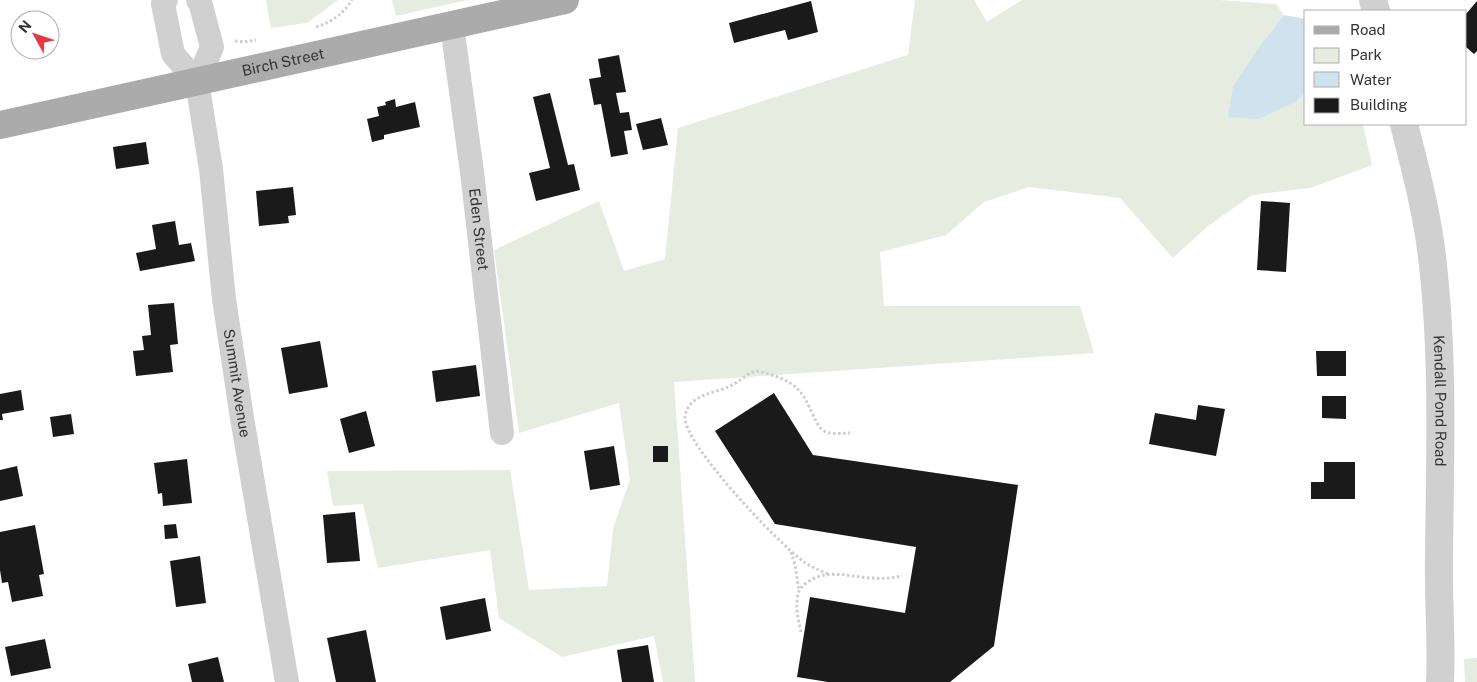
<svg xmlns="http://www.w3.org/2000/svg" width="1477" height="682" font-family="'Public Sans',sans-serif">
	<rect width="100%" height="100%" fill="#fff"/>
	<!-- green -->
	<path fill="#e6ecdf" d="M266,0H338L307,23L271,28Z
		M392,0H467L396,16Z
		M915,0H974L987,22L1022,0H1219L1276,4L1284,15L1259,47L1297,101L1306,92V124H1363L1372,165L1310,188L1252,195L1208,226L1173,258L1120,198L1029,187L984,202L946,235L880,252L884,306H1080L1094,353L674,382L695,682H663L654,636L562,657L499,618L490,550L378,568L363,504L333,506L327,471L510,470L529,590L607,586L613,529L630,479L619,403L519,433L494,250L599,201L624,271L665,259L678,128L908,55Z
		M1477,658V682H1465L1464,659Z"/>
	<!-- water -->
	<path fill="#cfe2ee" d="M1284,15L1306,19V92L1297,101L1258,119L1228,117L1233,87L1259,47Z"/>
	<!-- building -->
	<path fill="#1a1a1a" d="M811,1L818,32L788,40L785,30L734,43L729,23Z
		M1477,1V51L1474,54L1466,47V14Z
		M619,55L626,92L616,93L620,113L629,112L632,130L624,131L628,154L611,157L601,104L594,105L589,79L601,77L598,59Z
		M550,93L568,165L574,164L580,190L536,201L529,173L550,168L533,97Z
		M395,99L396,107L415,102L420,127L384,135V139L372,142L367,119L379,116L377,107L386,105L385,102Z
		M661,118L668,145L643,150L636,124Z
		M146,142L149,164L116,169L113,147Z
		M293,187L296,215L288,216L289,223L259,226L256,191Z
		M1261,201L1290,203L1286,272L1257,270Z
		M175,221L179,245L191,243L195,261L140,271L136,253L156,249L152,225Z
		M174,303L178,344L170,345L173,372L136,376L133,351L144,350L142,336L151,335L148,305Z
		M320,341L328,387L289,394L281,348Z
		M1316,351H1346V376H1317Z
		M476,365L480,396L436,402L432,371Z
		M21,390L24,410L2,414L3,420H0V394Z
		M774,393L813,455L1018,485L994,646L950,682H828L797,677L810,597L905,613L916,547L775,524L715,431Z
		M1322,396H1346V419L1322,418Z
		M1198,405L1225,409L1216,456L1149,444L1155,413L1196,420Z
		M366,411L375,446L349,453L340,419Z
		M71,414L74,434L53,437L50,417Z
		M614,446L620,485L590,490L584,451Z
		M653,446H668V462H653Z
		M187,459L192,503L163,506L162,493L158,494L154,463Z
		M1324,462H1355V499H1311V482H1324Z
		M17,466L23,496L0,501V470Z
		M355,512L360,561L327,563L323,515Z
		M176,524L178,538L165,539L164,525Z
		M35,525L44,574L39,575L43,596L12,602L8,582L2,583L0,570V532Z
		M200,556L206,603L176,607L170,561Z
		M485,598L491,631L446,640L440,607Z
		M366,630L376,682H336L327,638Z
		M45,639L51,668L11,676L5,647Z
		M648,645L654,682H622L617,650Z
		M218,657L224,682H192L188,664Z"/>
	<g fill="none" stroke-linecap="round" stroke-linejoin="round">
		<!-- path -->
		<path stroke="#cdcdcd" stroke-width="3" stroke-dasharray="2.5 2.5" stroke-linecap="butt" d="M316,27C332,22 343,14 352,0
			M235,41L244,42L256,40
			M791,552L795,565L799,590
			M828,574C819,570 811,567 804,562C780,545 682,443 685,416C689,394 714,394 730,386C738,383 745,375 753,372C760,370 768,374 775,376C799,385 803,393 813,415C816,421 818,427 824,431C831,435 842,433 850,433
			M801,632C799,622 796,612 797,601C797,591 802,585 811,580C830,569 851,577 871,578C882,579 892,578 902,576"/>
		<!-- minor -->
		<g stroke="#d0d0d0" stroke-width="24">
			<path d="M166,0L163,4L173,54L197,82"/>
			<path id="s1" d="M452,26L472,172L502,433"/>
			<path id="s2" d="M197,82L211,169L224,299L242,418L287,682"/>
			<path d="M197,82L212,47L200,2L198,0"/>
		</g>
		<!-- tertiary -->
		<g stroke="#d0d0d0" stroke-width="28">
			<path d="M1373,0L1376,11"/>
			<path id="s3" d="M1404,124C1415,168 1427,212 1432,257C1444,356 1440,457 1439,557C1438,599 1442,640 1440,682"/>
		</g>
		<!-- primary -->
		<path stroke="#ababab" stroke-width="28" id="s4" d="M0,125L565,0"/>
	</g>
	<g text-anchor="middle" stroke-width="5" stroke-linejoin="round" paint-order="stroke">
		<!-- street labels -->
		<g font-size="15" fill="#333" stroke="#fff">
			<text dy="5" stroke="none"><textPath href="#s4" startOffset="290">Birch Street</textPath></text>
			<text dy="5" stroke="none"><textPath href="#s1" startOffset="205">Eden Street</textPath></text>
			<text dy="5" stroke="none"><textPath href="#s2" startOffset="304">Summit Avenue</textPath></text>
			<text dy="5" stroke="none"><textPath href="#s3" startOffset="280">Kendall Pond Road</textPath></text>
		</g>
	</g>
	<!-- legend -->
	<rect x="1304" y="10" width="162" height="115" fill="#ffffff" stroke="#adadad"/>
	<rect x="1314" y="26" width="25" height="8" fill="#ababab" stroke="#adadad"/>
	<text x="1350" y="35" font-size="15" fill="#333333">Road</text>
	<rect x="1314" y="48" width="25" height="15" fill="#e6ecdf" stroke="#adadad"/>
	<text x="1350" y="60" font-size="15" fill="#333333">Park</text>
	<rect x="1314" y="72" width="25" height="15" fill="#cfe2ee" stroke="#adadad"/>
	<text x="1350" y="85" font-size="15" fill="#333333">Water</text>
	<rect x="1314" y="98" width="25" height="15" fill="#1a1a1a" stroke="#adadad"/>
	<text x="1350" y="110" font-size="15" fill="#333333">Building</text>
	<!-- north arrow -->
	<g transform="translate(35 35) rotate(310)"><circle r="24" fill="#ffffff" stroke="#adadad"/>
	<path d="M0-4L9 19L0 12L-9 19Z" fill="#e63946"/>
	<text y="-8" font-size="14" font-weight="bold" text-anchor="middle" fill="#333333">N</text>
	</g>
</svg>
